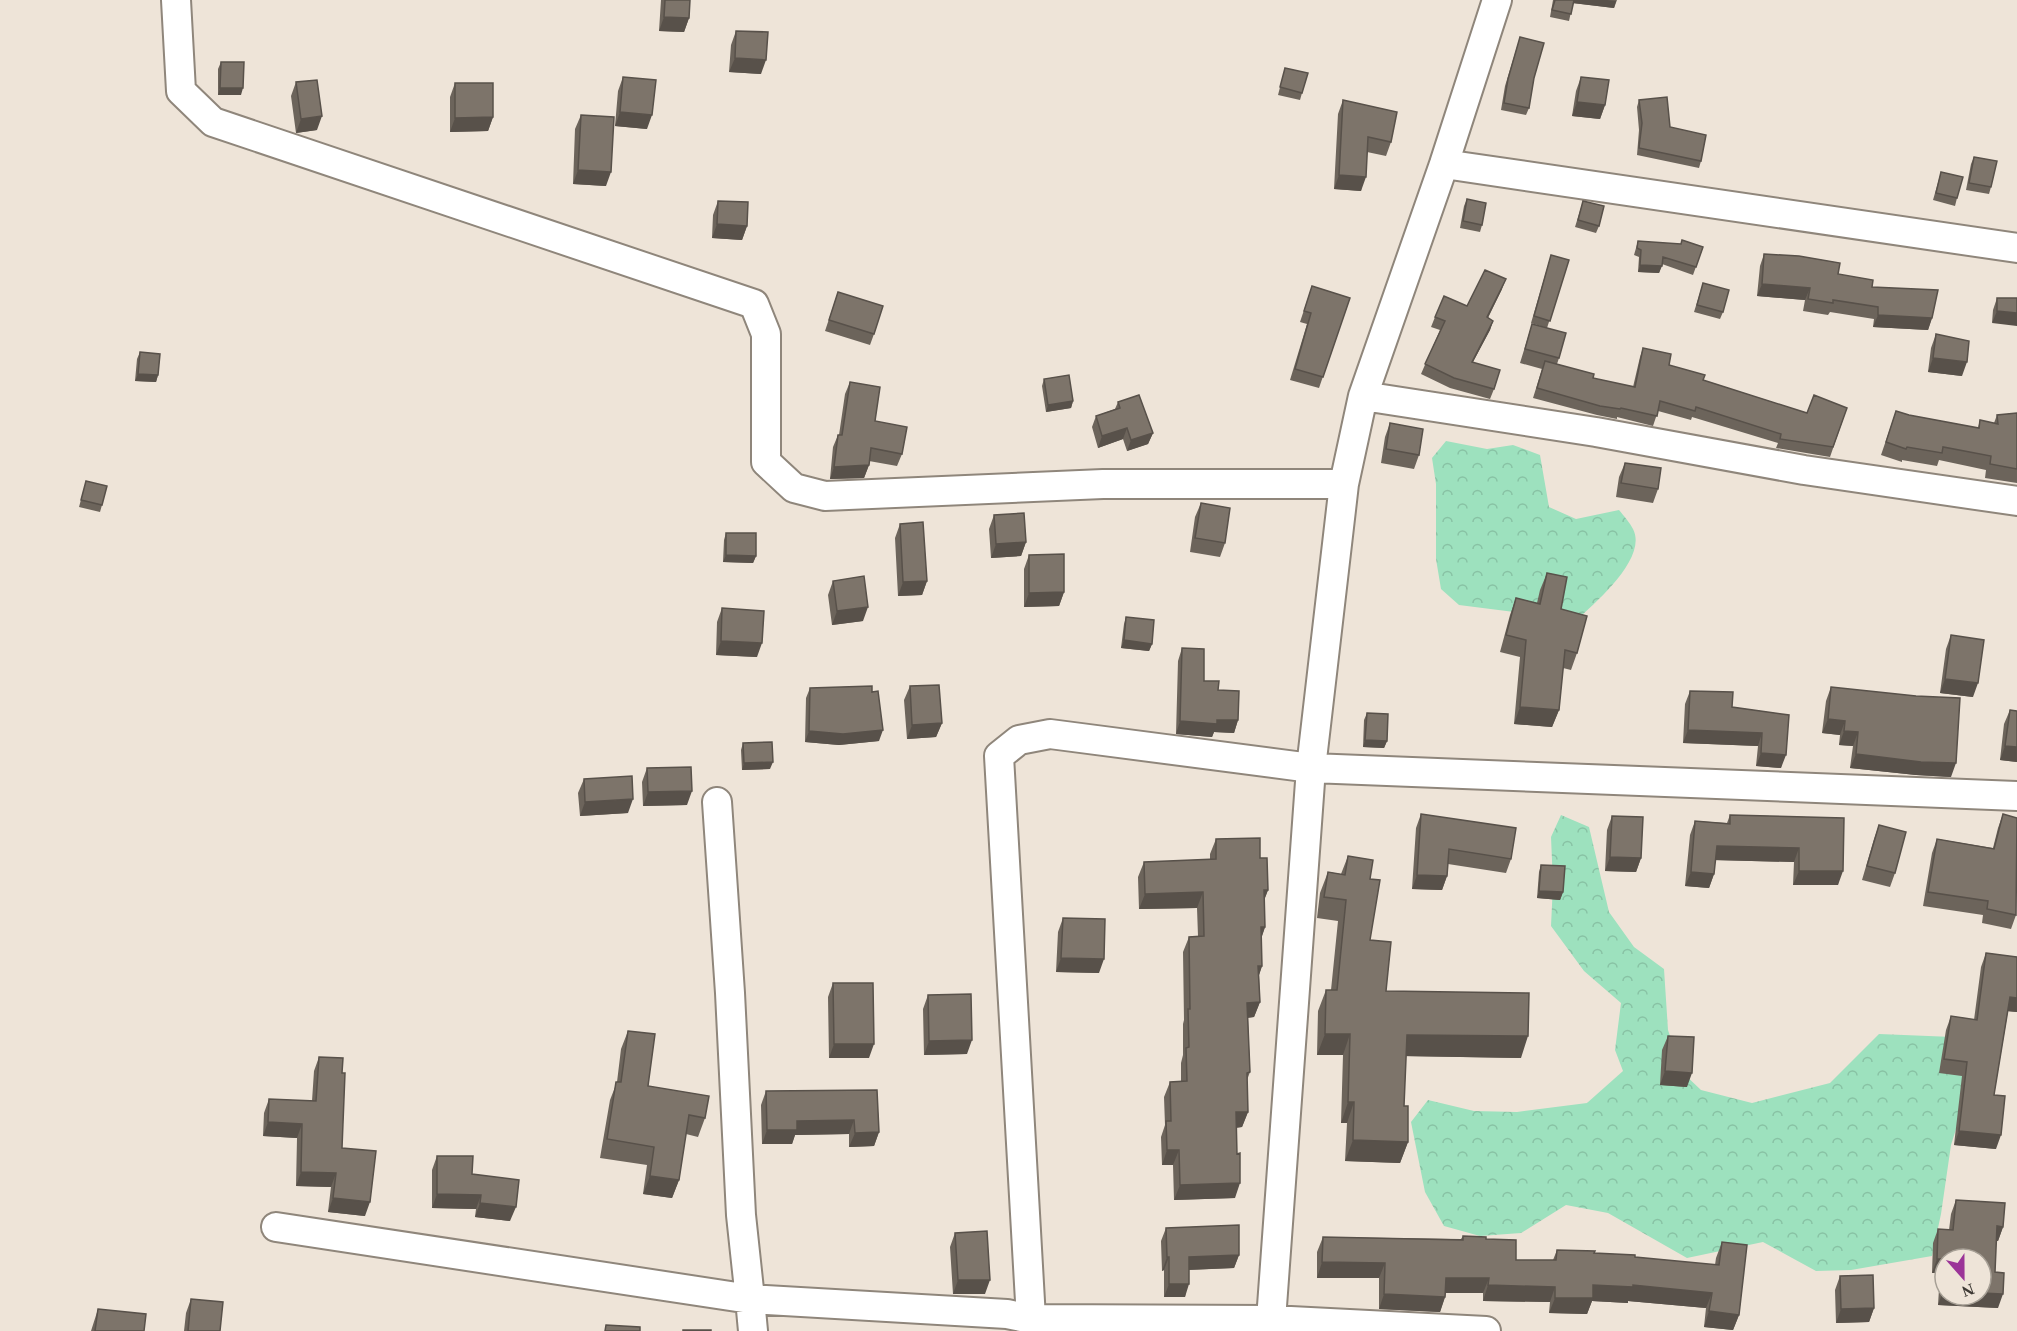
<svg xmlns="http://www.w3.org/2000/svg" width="2017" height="1331" font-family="'Times New Roman',serif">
	<defs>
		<pattern id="forest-crowns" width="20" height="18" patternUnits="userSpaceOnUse" patternTransform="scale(1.5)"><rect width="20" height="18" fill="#9de1be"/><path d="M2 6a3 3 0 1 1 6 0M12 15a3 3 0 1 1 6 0" fill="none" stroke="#88c2a4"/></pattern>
	</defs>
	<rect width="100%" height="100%" fill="#eee4d8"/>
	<!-- forest -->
	<path fill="url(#forest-crowns)" d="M1446,441L1487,449L1513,445L1540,455L1549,507L1576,519L1619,510C1624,516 1630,523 1633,529C1648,558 1596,602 1577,620L1459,605L1441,589L1436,559V484L1432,458Z
		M1561,815L1589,827L1609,912L1634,947L1664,969L1668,1030L1682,1072L1701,1090L1752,1103L1830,1083L1879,1034L1953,1037L1973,1075L1951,1145L1941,1214L1932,1256L1851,1270L1816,1271L1763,1242L1687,1258L1608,1213L1566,1205L1521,1233L1480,1236L1444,1226L1425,1192L1411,1122L1428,1100L1474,1111L1517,1112L1587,1103L1623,1071L1615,1050L1621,1003L1584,971L1551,926L1553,884L1551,837Z"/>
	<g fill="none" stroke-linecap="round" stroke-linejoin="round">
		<!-- minor casing -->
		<g stroke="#8f867b" stroke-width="32">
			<path id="minor" d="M176,0L181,91L213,122L754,304L766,334V462L794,488L825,496L1103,484H1344
				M1444,164L2017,248
				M1363,396L1596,432L1804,470L2017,501
				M276,1227L750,1299L741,1215L730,993L717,802
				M1031,1319L999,756L1019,740L1050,734L1311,768L2017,796
				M753,1331L750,1299L1007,1314L1031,1319L1271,1320L1486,1331
				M1271,1331V1320L1311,768L1344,484L1363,396L1444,164L1497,0"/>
		</g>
		<!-- minor -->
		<use href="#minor" stroke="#fff" stroke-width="28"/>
	</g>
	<!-- wall -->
	<path fill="#6c645b" d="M661,0H690L689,18L684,32L659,31Z
		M1553,0H1617L1614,8L1573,3L1569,21L1550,17Z
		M736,31L761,74L729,72L731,45Z
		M1520,37L1534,78L1529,108L1526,115L1501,110L1505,86Z
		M221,62L241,95H218V69Z
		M1285,68L1302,93L1300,100L1278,95Z
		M623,77L647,129L615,126L618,91Z
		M1581,77L1605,105L1600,119L1572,116L1576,91Z
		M296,82L317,130L296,133L291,96Z
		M455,83L493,117L488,131L450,132V97Z
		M1343,100L1391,142L1386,156L1367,152L1361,191L1334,189L1338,114Z
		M1639,100L1701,161L1699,168L1637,155L1639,130L1637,107Z
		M581,115L606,186L573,184L575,129Z
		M1974,157L1991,187L1989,194L1966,190L1971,164Z
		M1941,172L1957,198L1955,206L1933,200Z
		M1467,199L1482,225L1480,232L1460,228L1464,206Z
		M718,201L747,226L742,240L712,238L713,215Z
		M1583,201L1599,226L1596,233L1575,227Z
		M1638,241L1703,247L1693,275L1662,264L1659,273L1638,272L1639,257L1634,255Z
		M1764,254L1872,287L1932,318L1928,330L1873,327L1874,319L1830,312L1828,315L1803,311L1805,300L1757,296L1760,266Z
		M1551,255L1569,260L1547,328L1531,323Z
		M1703,283L1723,312L1720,319L1694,312Z
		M1312,286L1350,298L1319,388L1290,380L1307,324L1300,322Z
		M1502,289L1488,318L1493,321L1490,330L1473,362L1494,389L1490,399L1450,388L1421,374L1440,330L1431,327L1435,317L1467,306Z
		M838,292L874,334L870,345L825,331Z
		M1997,298H2017L1992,323L1993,310Z
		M1532,324L1559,358L1557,364L1593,378L1633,387L1640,357L1643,348L1669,365L1703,380L1807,413L1847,408L1830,457L1776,448L1778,443L1692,417L1691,420L1658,411L1653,426L1617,417V419L1597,415L1533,398L1542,369L1520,363Z
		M1936,334L1962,376L1928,372L1931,348Z
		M140,352L158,375L156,382L135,381L137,359Z
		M1044,379L1073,401L1071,408L1046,412L1042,386Z
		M850,382L875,421L902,454L897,466L869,461V465L864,478L830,479L833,447L838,435H839L845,394Z
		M1118,402L1153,433L1148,444L1127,451L1123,439L1098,448L1092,427L1096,416L1115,409Z
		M1896,411L1909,415L1978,428L1980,420L1994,423L1997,415L2017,413V483L1985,478L1986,470L1939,460L1937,466L1902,460V462L1881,455Z
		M1390,423L1419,455L1414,469L1381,463L1385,437Z
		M1625,463L1658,489L1653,503L1616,497L1619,477Z
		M86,481L102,505L100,512L79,507Z
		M1201,503L1225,543L1220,557L1190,552L1195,517Z
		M994,515L1026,542L1021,556L991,558L989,529Z
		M900,524L927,581L922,595L898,596L895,538Z
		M726,533L756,556L753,563L723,562L724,540Z
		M1029,555L1064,592L1059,606L1024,607V569Z
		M1547,573L1577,653L1571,670L1563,668L1559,710L1552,727L1514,724L1520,657L1500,652L1510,615L1516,598L1537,603L1540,590Z
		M833,581L863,621L832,625L828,595Z
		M722,608L757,657L716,655L717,622Z
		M1126,617L1152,644L1149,651L1121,648L1124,624Z
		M1951,635L1973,697L1940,693L1946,649Z
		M1182,648L1204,681L1218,690L1238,720L1234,733L1214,732L1212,737L1176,734L1178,661Z
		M910,686L942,723L936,737L907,739L904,700Z
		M1831,687L1951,777L1916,775L1850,768L1853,746L1839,745L1840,735L1822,733L1826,701Z
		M810,688L872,692L879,741L839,745L805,742L806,698Z
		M1690,691L1732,707L1789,715L1781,768L1756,766L1758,746L1683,743L1685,704Z
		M2010,710L2017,762L2000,760L2004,724Z
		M1367,713L1387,741L1384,748L1363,747L1364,720Z
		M743,743L770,769L742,770L741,750Z
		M647,768L687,805L643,806L642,782Z
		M584,779L628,813L580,816L578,793Z
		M1421,814L1511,859L1506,873L1448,864L1447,876L1442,890L1412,889L1416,828Z
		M2003,814L2016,915L2011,929L1982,923L1983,915L1923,906L1932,853L1937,839L1993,848L1998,828Z
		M1730,815L1844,818L1838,885H1793L1794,862L1715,860L1714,874L1709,888L1685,886L1690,835L1695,821L1727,823Z
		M1612,816L1641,858L1636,872L1605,871L1607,830Z
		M1879,825L1895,873L1890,887L1862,880L1874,839Z
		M1216,839L1260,858L1268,890L1264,900L1265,927L1262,936V966L1259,975L1260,1002L1254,1017L1248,1018L1250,1072L1247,1080L1248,1112L1242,1127L1236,1128L1235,1198L1174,1200L1173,1165H1162L1161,1137L1165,1125L1164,1097L1170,1082L1181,1081V1063L1183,1055V1024L1184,1020L1183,952L1189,937L1198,936L1197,908L1139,909L1138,877L1144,862L1210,860V854Z
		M1348,856L1370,879V940L1386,991L1521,1058L1406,1056L1404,1106L1408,1142L1400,1163L1345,1161L1347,1123H1341L1343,1055H1317L1318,1011L1326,990H1331L1338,921L1317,918L1320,893L1328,872L1341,874Z
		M1541,865L1563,892L1560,900L1537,898L1539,872Z
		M1063,918L1099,973L1056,972L1058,932Z
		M1986,953L2017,957V1012L2008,1011L1994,1095L1996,1149L1954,1145L1962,1076L1939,1073L1946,1030L1951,1016L1974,1020L1981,967Z
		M833,983L869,1058H829L828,997Z
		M928,995L967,1054L924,1055L923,1009Z
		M628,1031L648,1086L705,1118L698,1137L686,1134L679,1180L672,1198L643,1194L647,1165L600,1158L610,1100L617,1082L621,1049Z
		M1668,1036L1687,1087L1660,1085L1662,1050Z
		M319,1057L342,1073V1148L365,1216L328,1212L331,1187L296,1186L297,1138L263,1136L264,1113L269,1099L312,1101L314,1071Z
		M877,1090L879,1132L874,1146L849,1147V1134L795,1135L792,1144H762L761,1105L766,1091Z
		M437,1156L472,1174L510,1221L475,1217L476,1209L432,1208V1170Z
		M1956,1200L2003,1227L1998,1241H1996L1995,1272L1998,1308L1938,1305L1940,1273H1932L1933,1243L1938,1229L1949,1230L1951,1214Z
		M1166,1228L1239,1255L1234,1268L1189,1270L1185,1297H1164V1270L1162,1271L1161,1241Z
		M955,1233L985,1294H953L950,1247Z
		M1463,1236L1486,1239L1516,1260H1553L1557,1250L1715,1265L1716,1258L1722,1242L1739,1315L1733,1330L1704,1327L1706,1308L1628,1301V1303L1592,1301L1587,1314L1549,1313L1550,1302L1483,1301V1293H1446L1445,1297L1440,1312L1379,1309V1278H1317V1252L1323,1237L1461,1239Z
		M1840,1276L1874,1308L1869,1322L1836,1323L1835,1290Z
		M191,1299L220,1331H184L186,1313Z
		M98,1309L144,1331H91Z"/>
	<!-- shaded-wall -->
	<path fill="#58514a" d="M1573,0H1607L1616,1L1614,8L1572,3Z
		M664,17L689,18L684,32L659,31Z
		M735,58L766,60L761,74L729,72Z
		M220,88H243L241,95H218Z
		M1577,102L1605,105L1600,119L1572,116Z
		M620,112L652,115L647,129L615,126Z
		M322,116L317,130L296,133L301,119Z
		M493,117L488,131L450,132L455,118Z
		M578,170L611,172L606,186L573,184Z
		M1339,175L1366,177L1361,191L1334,189Z
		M717,224L747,226L742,240L712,238Z
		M1640,265L1662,266L1659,273L1638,272Z
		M1506,279L1502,289L1483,327L1487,317Z
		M1762,284L1810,288L1805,300L1757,296Z
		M1997,311L2017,313V326L1992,323Z
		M1878,315L1932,318L1928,330L1873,327Z
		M1493,321L1490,330L1468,371L1472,362Z
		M1933,358L1967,362L1962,376L1928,372Z
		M138,374L158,375L156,382L135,381Z
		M1073,401L1071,408L1046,412L1048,405Z
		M1127,428L1123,439L1098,448L1102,436Z
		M1153,433L1148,444L1127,451L1131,440Z
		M869,465L864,478L830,479L834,467Z
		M1026,542L1021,556L991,558L996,544Z
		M726,555L756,556L753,563L723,562Z
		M927,581L922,595L898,596L903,582Z
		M1064,592L1059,606L1024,607L1029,593Z
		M868,607L863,621L832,625L837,611Z
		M1124,640L1152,644L1149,651L1121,648Z
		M721,641L762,643L757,657L716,655Z
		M1945,679L1978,683L1973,697L1940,693Z
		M1520,707L1559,710L1552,727L1514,724Z
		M1828,719L1845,721L1840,735L1822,733Z
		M1217,720H1238L1234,733L1214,732L1212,737L1176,734L1180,721Z
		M942,723L936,737L907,739L912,725Z
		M883,730L879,741L839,745L805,742L809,731Z
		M1688,730L1762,733L1758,746L1683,743Z
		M1844,731L1858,732L1853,746L1839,745Z
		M1365,740L1387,741L1384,748L1363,747Z
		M2005,746L2017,747V762L2000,760Z
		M1761,753L1786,755L1781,768L1756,766Z
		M1856,754L1956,763L1951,777L1916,775L1850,768Z
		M773,762L770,769L742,770L744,763Z
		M692,791L687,805L643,806L648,792Z
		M633,799L628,813L580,816L585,802Z
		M1717,846L1799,848L1794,862L1712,860Z
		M1610,857L1641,858L1636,872L1605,871Z
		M1799,871H1843L1838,885H1793Z
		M1691,872L1714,874L1709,888L1685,886Z
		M1417,875L1447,876L1442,890L1412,889Z
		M1264,890H1268L1262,906Z
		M1539,891L1563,892L1560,900L1537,898Z
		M1203,892L1197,908L1139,909L1145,894Z
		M1261,927H1265L1260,942Z
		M1061,958L1104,959L1099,973L1056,972Z
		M1258,966H1262L1257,981Z
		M2010,997L2017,998V1012L2005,1011Z
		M1260,1002L1254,1017L1242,1018L1247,1003Z
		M1325,1034H1350L1343,1055H1317Z
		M1407,1035L1528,1036L1521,1058L1399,1056Z
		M972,1040L967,1054L924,1055L929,1041Z
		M834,1044H874L869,1058H829Z
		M1665,1071L1692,1073L1687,1087L1660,1085Z
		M1348,1102H1354L1347,1123H1341Z
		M1236,1112H1248L1242,1127L1230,1128Z
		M854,1120L849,1134L795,1135L792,1144H762L767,1130L797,1121Z
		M268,1122L302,1124L297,1138L263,1136Z
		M1959,1131L2001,1135L1996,1149L1954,1145Z
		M879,1132L874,1146L849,1147L855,1133Z
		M1353,1140L1408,1142L1400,1163L1345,1161Z
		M1167,1150H1179L1173,1165H1162Z
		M301,1172L336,1173L331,1187L296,1186Z
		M650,1176L679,1180L672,1198L643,1194Z
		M1240,1183L1235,1198L1174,1200L1180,1185Z
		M437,1194L481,1195L476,1209L432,1208Z
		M333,1198L370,1202L365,1216L328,1212Z
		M480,1203L516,1207L510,1221L475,1217Z
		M1997,1226L2003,1227L1998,1241L1992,1240Z
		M1239,1255L1234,1268L1184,1270L1189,1257Z
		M1167,1257H1169L1164,1270L1162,1271Z
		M1937,1259H1945L1940,1273H1932Z
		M1322,1262L1385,1263L1379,1278H1317Z
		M1446,1278H1489L1483,1293H1440Z
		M958,1280H990L985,1294H953Z
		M1169,1284H1189L1185,1297H1164Z
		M1488,1285L1555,1287L1550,1302L1483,1301Z
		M1593,1285H1633L1712,1293L1706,1308L1628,1301V1303L1592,1301L1587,1314L1549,1313L1555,1298Z
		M1943,1291H1945V1295H1981V1293L2003,1294L1998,1308L1938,1305Z
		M1384,1294L1445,1297L1440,1312L1379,1309Z
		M1874,1308L1869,1322L1836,1323L1841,1309Z
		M1709,1311L1739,1315L1733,1330L1704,1327Z"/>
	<!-- building -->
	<path fill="#7d746a" stroke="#58514a" stroke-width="1.5" d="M665,0H690L689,18L664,17Z
		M1555,0H1574L1571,14L1552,10Z
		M736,31L768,32L766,60L735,58Z
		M1520,37L1544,43L1534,78L1529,108L1504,103L1508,79Z
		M221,62H244L243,88H220Z
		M1285,68L1308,73L1302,93L1280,87Z
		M623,77L656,80L652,115L620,112Z
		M1581,77L1609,80L1605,105L1577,102Z
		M317,80L322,116L301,119L296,82Z
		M455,83H493V117L455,118Z
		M1667,97L1670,127L1706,135L1701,161L1639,148L1642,123L1639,100Z
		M1343,100L1397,112L1391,142L1368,137L1366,177L1339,175Z
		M581,115L614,117L611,172L578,170Z
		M1974,157L1997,161L1991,187L1969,183Z
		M1941,172L1963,177L1957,198L1936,193Z
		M1467,199L1486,203L1482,225L1463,221Z
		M718,201L748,202L747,226L717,224Z
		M1583,201L1604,206L1599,226L1578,220Z
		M1682,240L1703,247L1696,267L1663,257L1662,266L1640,265L1641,250L1637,248L1638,241L1681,244Z
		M1764,254L1799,256L1840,263L1838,274L1873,280L1872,287L1938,290L1932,318L1878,315V307L1833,300V303L1808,299L1810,288L1762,284Z
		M1551,255L1569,260L1550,321L1534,316Z
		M1485,270L1506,279L1487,317L1493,321L1472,362L1500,370L1494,389L1454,378L1425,364L1445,321L1435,317L1444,296L1467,306Z
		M1703,283L1729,290L1723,312L1697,305Z
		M1312,286L1350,298L1323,377L1295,369L1311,313L1304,311Z
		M838,292L883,306L874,334L829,320Z
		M1997,298H2017V313L1997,311Z
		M1532,324L1566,333L1559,358L1525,349Z
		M1936,334L1969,341L1967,362L1933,358Z
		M1643,348L1671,354L1669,365L1705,375L1703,380L1807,413L1814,395L1847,408L1833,447L1780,439L1781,434L1696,407L1695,411L1660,401L1657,416L1621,408L1620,409L1600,406L1537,388L1545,361L1594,374L1593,378L1635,387Z
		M140,352L160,354L158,375L138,374Z
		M1069,375L1073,401L1048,405L1044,379Z
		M850,382L880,387L875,421L907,427L902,454L871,448L869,465L834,467L838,435H842Z
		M1139,395L1153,433L1131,440L1127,428L1102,436L1096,416L1120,408L1118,402Z
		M1896,411L1909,415L1979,428L1980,420L1998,424L1997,415L2017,413V469L1990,464L1991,456L1943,447L1942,453L1907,447L1906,449L1886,442Z
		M1390,423L1423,429L1419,455L1386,449Z
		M1625,463L1661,468L1658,489L1621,483Z
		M86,481L107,486L102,505L81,500Z
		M1201,503L1230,508L1225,543L1195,538Z
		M1024,513L1026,542L996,544L994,515Z
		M923,522L927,581L903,582L900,524Z
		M726,533H756V556L726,555Z
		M1064,554V592L1029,593V555Z
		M1547,573L1567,577L1561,609L1587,616L1577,653L1565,650L1559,710L1520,707L1526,640L1506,635L1516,598L1540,604Z
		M864,576L868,607L837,611L833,581Z
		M722,608L764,611L762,643L721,641Z
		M1126,617L1154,620L1152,644L1124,640Z
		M1951,635L1984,640L1978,683L1945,679Z
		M1182,648L1204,649V681H1219L1218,690L1239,691L1238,720H1217V724L1180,721Z
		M939,685L942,723L912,725L910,686Z
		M872,686V692L878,691L883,730L843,734L809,731L810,688Z
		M1831,687L1916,696L1960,698L1956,763L1921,762L1856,754L1858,732L1844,731L1845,721L1828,719Z
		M1690,691L1733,692L1732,707L1789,715L1786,755L1761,753L1762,733L1688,730Z
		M2010,710L2017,711V747L2005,746Z
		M1367,713L1388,714L1387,741L1365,740Z
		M772,742L773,762L744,763L743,743Z
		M691,767L692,791L648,792L647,768Z
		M632,776L633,799L585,802L584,779Z
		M1421,814L1516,828L1511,859L1449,849L1447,876L1417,875Z
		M2003,814L2017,818L2016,915L1987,909L1988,901L1928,892L1937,839L1994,849Z
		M1730,815L1844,818L1843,871H1799V848L1717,846L1714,874L1691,872L1695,821L1730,824Z
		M1612,816L1643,817L1641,858L1610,857Z
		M1879,825L1906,832L1895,873L1867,866Z
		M1260,838V858H1267L1268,890H1264L1265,927H1261L1262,966H1258L1260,1002L1247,1003L1250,1072L1247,1073L1248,1112H1236L1237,1154L1240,1153V1183L1180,1185L1179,1150H1167L1166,1121H1171L1170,1082L1187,1081L1186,1048L1189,1047L1188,1009H1190L1189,937L1204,936L1203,892L1145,894L1144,862L1216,859V839Z
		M1348,856L1373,860L1370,879L1380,880L1370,940L1391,942L1386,991L1529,993L1528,1036L1407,1035L1404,1106H1408V1142L1353,1140L1354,1102H1348L1350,1034H1325L1326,990H1337L1346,900L1324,897L1328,872L1345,875Z
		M1541,865L1565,866L1563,892L1539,891Z
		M1063,918L1105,919L1104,959L1061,958Z
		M1986,953L2017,957V998L2010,997L1994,1095L2005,1096L2001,1135L1959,1131L1967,1062L1944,1059L1951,1016L1977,1020Z
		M833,983H873L874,1044H834Z
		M971,994L972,1040L929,1041L928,995Z
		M628,1031L655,1034L648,1086L709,1096L705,1118L689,1115L679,1180L650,1176L654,1147L607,1139L616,1082H621Z
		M1668,1036L1694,1037L1692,1073L1665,1071Z
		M319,1057L343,1058L342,1073H345L342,1148L376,1151L370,1202L333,1198L336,1173L301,1172L302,1124L268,1122L269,1099L316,1101Z
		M877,1090L879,1132L855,1133L854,1120L797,1121V1130H767L766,1091Z
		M437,1156H473L472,1174L519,1180L516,1207L480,1203L481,1195L437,1194Z
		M1956,1200L2005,1203L2003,1227L1997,1226L1995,1272L2004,1273L2003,1294L1981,1293V1259H1937L1938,1229L1953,1230Z
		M1239,1225V1255L1189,1257V1284H1169V1257H1167L1166,1228Z
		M987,1231L990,1280H958L955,1233Z
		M1463,1236L1486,1237V1239L1516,1240V1260H1556L1557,1250L1595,1251L1594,1253L1635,1255V1257L1719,1265L1722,1242L1747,1245L1739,1315L1709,1311L1712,1293L1633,1285V1287L1593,1285V1298H1555V1287L1488,1285L1489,1278H1446L1445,1297L1384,1294L1385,1263L1322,1262L1323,1237L1463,1240Z
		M1945,1259V1291H1943Z
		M1873,1275L1874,1308L1841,1309L1840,1276Z
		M191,1299L223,1302L220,1331H188Z
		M98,1309L146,1314L144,1331H95Z
		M606,1325L640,1327V1331H605Z
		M683,1330H711V1331H683Z"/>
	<!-- north arrow -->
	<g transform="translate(1963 1277) rotate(159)"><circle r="28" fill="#eee4d8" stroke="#a7a096" stroke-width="1.5"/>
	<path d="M0-4.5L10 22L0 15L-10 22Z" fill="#9b3498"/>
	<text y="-9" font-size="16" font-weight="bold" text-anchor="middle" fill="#3d3934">N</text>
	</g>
</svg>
